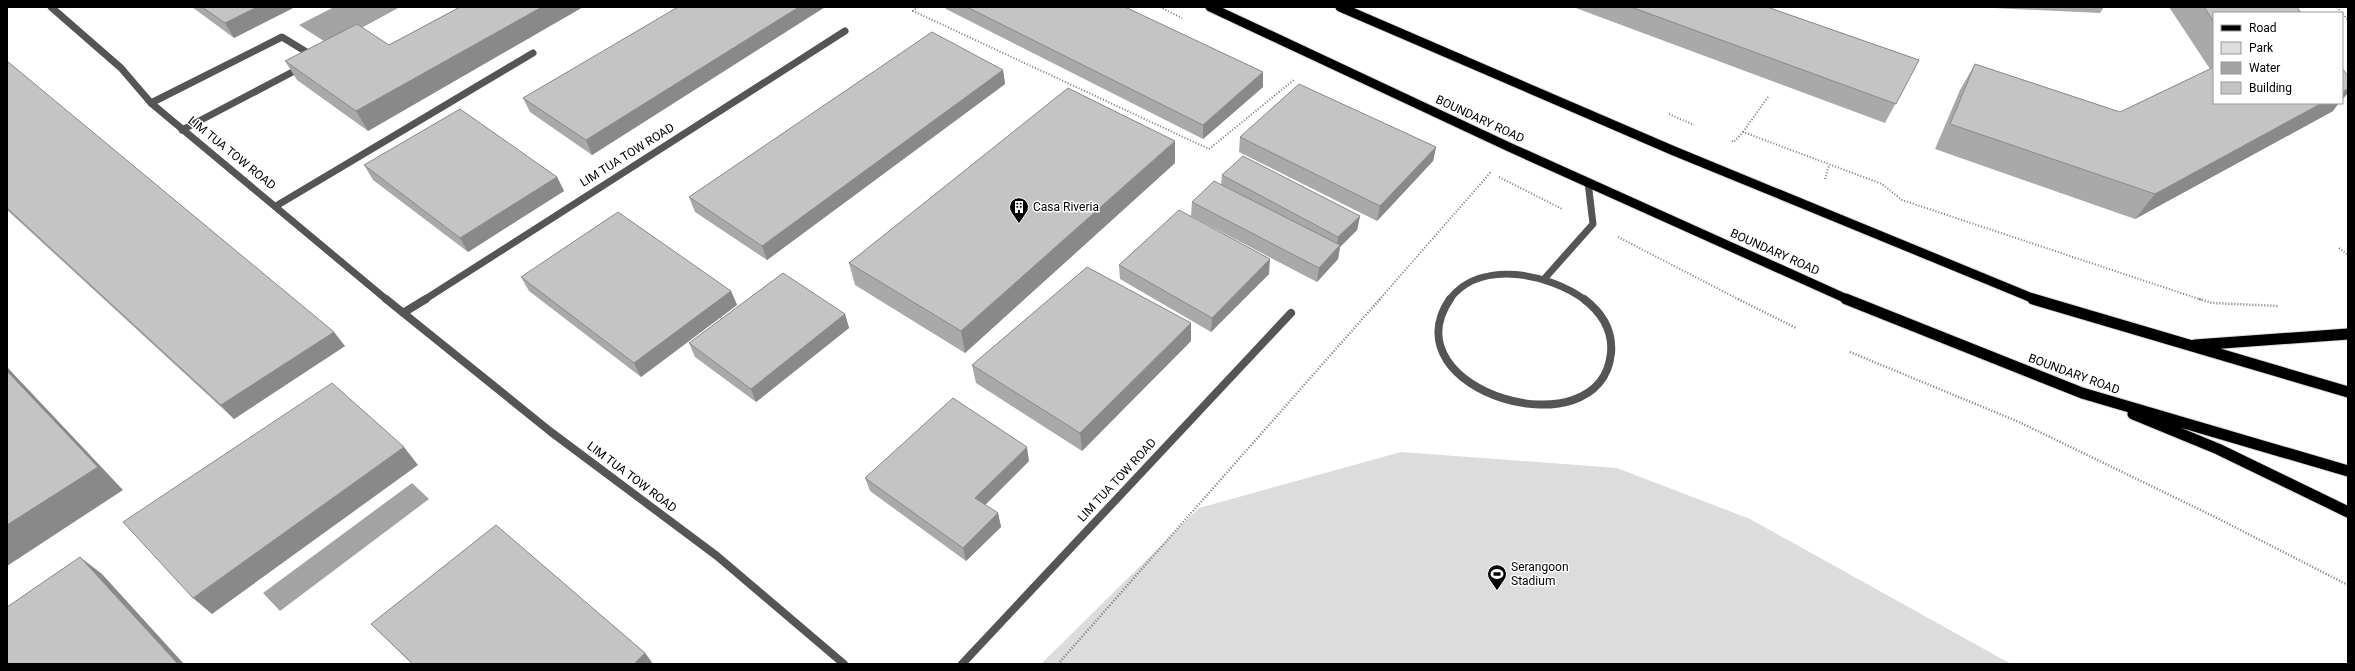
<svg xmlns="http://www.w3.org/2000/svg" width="2355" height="671" font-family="Roboto,sans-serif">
	<rect width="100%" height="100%" fill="#fff"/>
	<!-- green -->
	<path fill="#dcdcdc" d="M1401,452L1617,468L1750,519L2011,664H1041L1199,508Z"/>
	<!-- water -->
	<path fill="#a3a3a3" d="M334,7H400L330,45L299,25Z
		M412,483L429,499L280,611L263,593Z"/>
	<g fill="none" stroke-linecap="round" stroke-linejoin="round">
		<!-- primary-far1 casing -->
		<g stroke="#dbdbdb" stroke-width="11">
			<path id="primary-far1" d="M1210,7L1509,147L1849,300
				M1340,7L1674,151L2037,300"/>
		</g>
		<!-- primary casing -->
		<g stroke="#dbdbdb" stroke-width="13">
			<path id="primary" d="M1846,299L2082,393L2348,471
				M2033,299L2348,392
				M2195,345L2348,334
				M2133,414L2218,449L2348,512"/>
		</g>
		<!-- path-far1 -->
		<path stroke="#777" stroke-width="2" stroke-dasharray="1 2" stroke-linecap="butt" d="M918,7L913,11L1209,149L1295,79
			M1160,7L1182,18
			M2337,7L2348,20
			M1669,114L1694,125
			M1743,132L1768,97
			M1732,141L1734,142L1743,132L1882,184L1902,200L2202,300
			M1499,177L1562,209
			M1825,179L1829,165
			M1618,237L1740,300
			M2339,248L2348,255
			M1379,300L1490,173L1492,174"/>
		<!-- path -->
		<path stroke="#777" stroke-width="2.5" stroke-dasharray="1 2" stroke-linecap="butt" d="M1738,299L1796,328
			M2199,299L2212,303L2279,306
			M1850,352L2019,422L2213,516L2348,585
			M1058,664L1380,299"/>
		<!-- service-far1 -->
		<path stroke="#555" stroke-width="7" d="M151,103L282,37L313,56
			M182,130L302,67
			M276,206L533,53
			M1545,278L1593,224L1588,182
			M1449,300C1480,258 1550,274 1585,300"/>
		<!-- service -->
		<path stroke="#555" stroke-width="8" d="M1450,299C1387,391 1601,454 1611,353C1613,330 1601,312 1584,299"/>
		<!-- minor-far1 -->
		<path stroke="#555" stroke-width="7" d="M51,7L121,68L151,103L387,300
			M424,300L845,31"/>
		<!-- minor -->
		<path stroke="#555" stroke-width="8" d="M386,299L551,432L717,556L844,664
			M403,313L426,299
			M962,664L1291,313"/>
		<!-- primary-far1 -->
		<use href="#primary-far1" stroke="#000" stroke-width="9"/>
		<!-- primary -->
		<use href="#primary" stroke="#000" stroke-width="11"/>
	</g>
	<!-- wall -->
	<path fill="#a9a9a9" d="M192,7H295L234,38Z
		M460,7H583L368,131L297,80L285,61L389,45Z
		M825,7L592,155L530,112L523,98Z
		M945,7H1125L1263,87L1203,139L946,9Z
		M1573,7H1767L1919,60L1885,123Z
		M1973,7H2104L2100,13Z
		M2169,7H2297L2214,13V103L2333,111L2135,219L1935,149L1960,90L1975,64L2120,112L2210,69Z
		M7,61L345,346L234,419L7,210Z
		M1003,70L1005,84L767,260L695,212L689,197Z
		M1240,137L1436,147L1433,161L1377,221L1239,152Z
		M1175,163L965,353L855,285L849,263Z
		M364,165L557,177L564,191L468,252L373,180Z
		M1222,175L1360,216L1357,230L1340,247L1338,259L1317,282L1191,216L1192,202L1221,184Z
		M1119,265L1269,274L1211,332L1120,279Z
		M521,277L731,291L737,305L641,377L529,291Z
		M845,314L849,328L756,402L695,357L689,343Z
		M1191,341L1082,451L976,383L972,365Z
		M1029,461L985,505L998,513L1001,527L966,561L870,491L865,478Z
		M371,624L645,653L653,664H412Z"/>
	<!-- shaded-wall -->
	<path fill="#898989" d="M257,7H295L234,38L225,23Z
		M542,7H583L368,131L356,111Z
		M799,7H825L592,155L586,140Z
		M1003,70L1005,84L767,260L762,246Z
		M1263,72V87L1203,139V125Z
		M2348,89V93L2342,100V92Z
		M2322,103H2339L2333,111L2135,219L2155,194Z
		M1175,141V163L965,353L961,331Z
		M1436,147L1433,161L1377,221L1380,206Z
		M557,177L564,191L468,252L460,238Z
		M1360,216L1357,230L1340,247L1338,259L1317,282L1319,268L1336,249L1338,237Z
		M1270,259L1269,274L1211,332L1212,318Z
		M731,291L737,305L641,377L634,363Z
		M845,314L849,328L756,402L751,389Z
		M1191,323V341L1082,451L1080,433Z
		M334,332L345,346L234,419L221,405Z
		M7,367L123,490L7,566Z
		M404,447L418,465L212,614L193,598Z
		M1027,447L1029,461L978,512L975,498Z
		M998,513L1001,527L966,561L963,548Z
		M80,557L102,574L184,664H178Z
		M645,653L653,664H634Z"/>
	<!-- building -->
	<path fill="#c4c4c4" stroke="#898989" d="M202,7H257L225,23Z
		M460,7H542L356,111L285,61L357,24L389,45Z
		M678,7H799L586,140L523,98Z
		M967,7H1125L1263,72L1203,125Z
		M1631,7H1767L1919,60L1896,104Z
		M2204,7H2297L2301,13H2214V22Z
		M932,32L1003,70L762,246L689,197Z
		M7,61L334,332L221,405L7,208Z
		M1975,64L2120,112L2214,67V103H2322L2155,194L1950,124Z
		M2342,68L2348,76V89L2342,92Z
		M1299,84L1436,147L1380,206L1240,137Z
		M1068,88L1175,141L961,331L849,263Z
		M460,109L557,177L460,238L364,165Z
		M1243,156L1360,216L1338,237L1222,175Z
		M1214,181L1340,245L1319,268L1192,202Z
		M1179,210L1270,259L1212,318L1119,265Z
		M618,212L731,291L634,363L521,277Z
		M1087,267L1191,323L1080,433L972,365Z
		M783,273L845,314L751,389L689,343Z
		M7,371L98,467L7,525Z
		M332,383L404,447L193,598L123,522Z
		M953,398L1027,447L975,498L998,513L963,548L865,478Z
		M496,525L645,653L634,664H413L371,624Z
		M80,557L178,664H7V607Z"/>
	<!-- icons -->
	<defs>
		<g id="building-pin" transform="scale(1)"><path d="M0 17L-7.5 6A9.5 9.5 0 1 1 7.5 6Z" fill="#000" stroke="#fff"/><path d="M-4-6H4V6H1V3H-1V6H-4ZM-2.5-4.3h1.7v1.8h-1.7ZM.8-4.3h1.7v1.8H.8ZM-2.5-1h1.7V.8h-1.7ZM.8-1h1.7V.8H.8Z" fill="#fff"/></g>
		<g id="stadium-pin" transform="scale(1)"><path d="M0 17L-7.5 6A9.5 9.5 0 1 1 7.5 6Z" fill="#000" stroke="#fff"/><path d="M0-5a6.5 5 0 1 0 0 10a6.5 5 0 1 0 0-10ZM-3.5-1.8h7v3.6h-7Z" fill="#fff"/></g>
	</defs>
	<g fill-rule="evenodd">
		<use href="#building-pin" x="1019" y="207"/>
		<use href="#stadium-pin" x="1497" y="574"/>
	</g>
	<g text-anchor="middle" stroke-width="3" stroke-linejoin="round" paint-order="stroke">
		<!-- street labels -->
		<g font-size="12" fill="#000" stroke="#fff">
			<text transform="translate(1480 119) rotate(25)" y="4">BOUNDARY ROAD</text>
			<text transform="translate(232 153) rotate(39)" y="4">LIM TUA TOW ROAD</text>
			<text transform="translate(627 155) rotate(-32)" y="4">LIM TUA TOW ROAD</text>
			<text transform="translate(1775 252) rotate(24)" y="4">BOUNDARY ROAD</text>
			<text transform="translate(2074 374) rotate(20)" y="4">BOUNDARY ROAD</text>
			<text transform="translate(632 477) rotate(37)" y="4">LIM TUA TOW ROAD</text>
			<text transform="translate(1117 480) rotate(-47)" y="4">LIM TUA TOW ROAD</text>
		</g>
		<!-- poi labels -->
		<g font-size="12" fill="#000" stroke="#fff" text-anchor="start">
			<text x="1033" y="211">Casa Riveria</text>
			<text x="1511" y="571">Serangoon<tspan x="1511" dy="14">Stadium</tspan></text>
		</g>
	</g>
	<!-- border -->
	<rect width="2355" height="671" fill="none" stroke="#000000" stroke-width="16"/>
	<!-- legend -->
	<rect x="2213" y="12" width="130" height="92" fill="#ffffff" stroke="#999999"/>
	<rect x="2221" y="25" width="20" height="6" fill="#000000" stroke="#999999"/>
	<text x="2249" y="32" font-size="12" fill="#000000">Road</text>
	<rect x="2221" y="42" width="20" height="12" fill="#dcdcdc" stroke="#999999"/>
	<text x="2249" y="52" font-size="12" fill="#000000">Park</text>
	<rect x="2221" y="62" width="20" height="12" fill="#a3a3a3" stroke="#999999"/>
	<text x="2249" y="72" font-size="12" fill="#000000">Water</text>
	<rect x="2221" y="82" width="20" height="12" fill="#c4c4c4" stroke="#999999"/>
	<text x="2249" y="92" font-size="12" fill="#000000">Building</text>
</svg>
